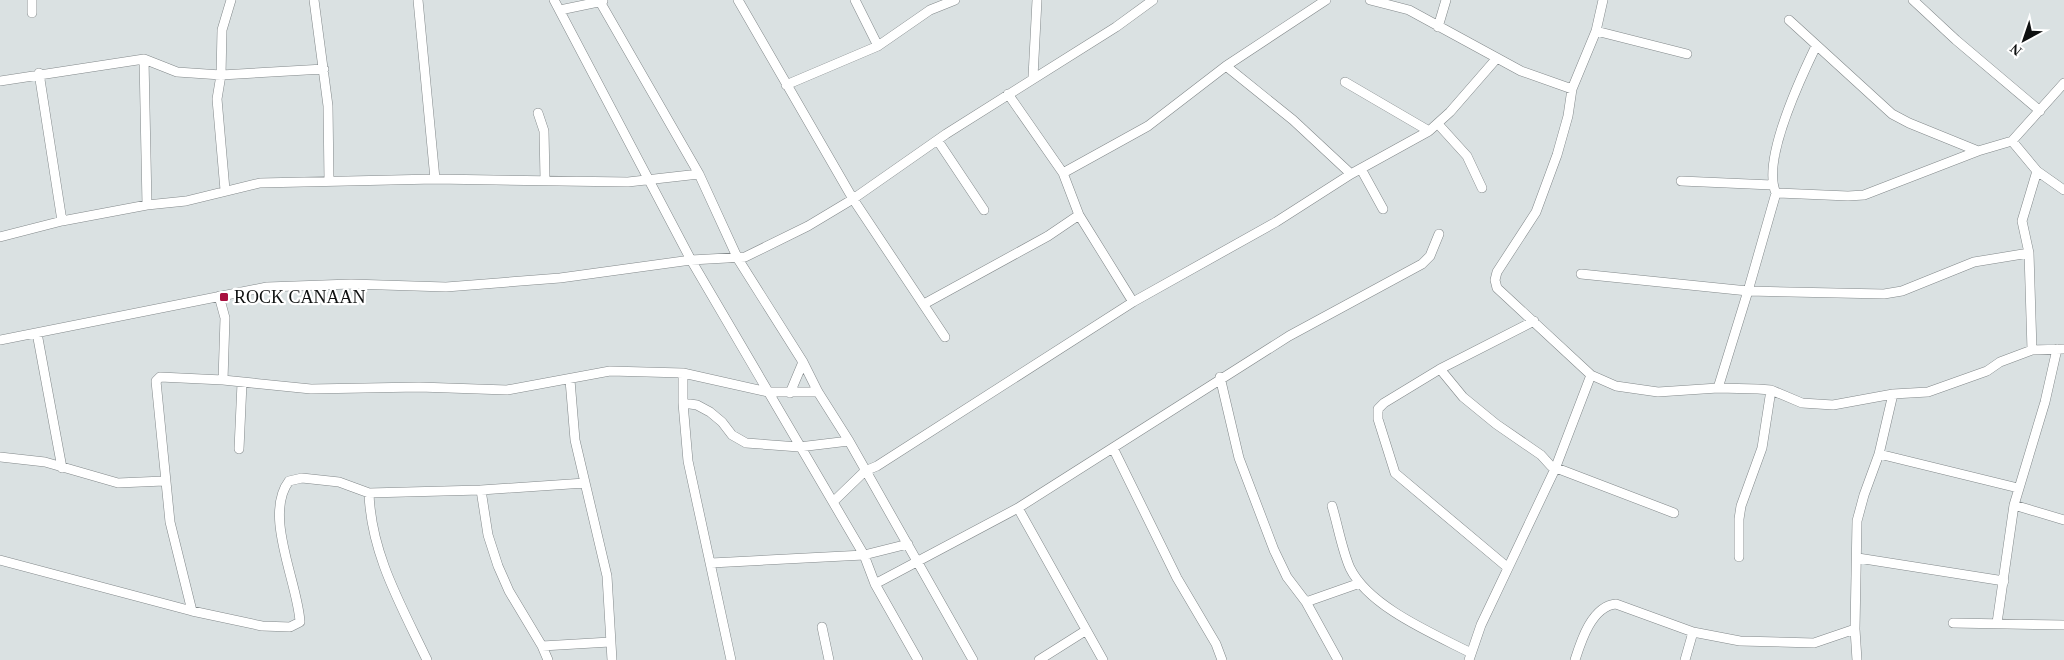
<svg xmlns="http://www.w3.org/2000/svg" width="2064" height="660" font-family="'Times New Roman',serif">
	<rect width="100%" height="100%" fill="#dae1e2"/>
	<g fill="none" stroke-linecap="round" stroke-linejoin="round">
		<!-- street casing -->
		<g stroke="#82888a" stroke-width="10">
			<path id="street" d="M32,0V13
				M314,0L328,106L329,181
				M418,0L435,179
				M554,0L691,260L864,555L875,584L918,660
				M599,0L699,174L738,259L803,362L818,392L849,441L973,660
				M738,0L853,199L945,337
				M855,0L878,46
				M1370,0L1409,10L1521,71L1572,89
				M1603,0L1596,31L1572,89L1568,116L1557,155L1536,212L1497,272L1495,280L1497,288L1591,375L1616,386L1658,392L1718,388L1758,389L1771,390L1802,403L1833,405L1893,394L1928,392L1987,371L2000,362L2032,350L2064,349
				M1913,0L1956,40L2040,111
				M560,10L603,1
				M1789,20L1892,114L1909,123L1978,151
				M1438,27L1446,0
				M1596,31L1687,54
				M144,59L147,205
				M1226,66L1293,120L1351,174
				M39,73L62,221
				M1033,77L1037,0
				M0,81L144,59L177,72L221,75L324,69
				M1345,82L1429,131
				M786,85L878,46L930,10L955,0
				M1008,94L1063,173L1079,215L1133,302
				M538,113L544,131L545,179
				M1438,124L1467,156L1482,188
				M938,141L984,210
				M2012,141L2037,171L2064,190
				M1361,169L1383,209
				M1063,173L1148,126L1226,66L1326,0
				M1681,181L1772,185
				M225,190L217,99L221,75L222,30L231,0
				M1776,193C1761,161 1801,77 1816,46
				M0,237L62,221L147,205L186,201L260,183L435,179L628,182L699,174
				M1581,274L1748,291L1776,193L1848,196L1864,195L1978,151L2012,141L2064,83
				M219,296L225,318L223,380
				M924,304L1048,236L1079,215
				M37,333L62,468
				M0,340L267,287L351,284L446,287L560,278L691,260L745,257L808,226L853,199L946,134L1116,27L1153,0
				M2032,350L2029,253L2022,221L2037,171
				M1440,369L1463,397L1496,424L1541,455L1551,466L1674,513
				M683,373V403L688,461L731,660
				M1220,377L1239,458L1274,550L1287,577L1306,602L1338,660
				M570,380L575,440L607,576L612,660
				M1718,388L1748,291L1884,294L1902,291L1974,262L2029,253
				M790,393L803,362
				M683,403L697,405L710,412L722,422L732,435L746,443L799,447L849,441
				M1113,448L1177,578L1216,644L1222,660
				M239,449L242,383
				M1879,454L2018,488
				M0,457L45,462L118,483L164,481
				M481,490L488,535L498,566L509,591L542,646L548,660
				M369,493C371,554 401,605 427,660
				M833,502L865,471L877,466L1133,302L1276,222L1351,174L1429,131L1450,112L1497,58
				M2014,505L2064,520
				M1332,506C1338,526 1342,550 1350,568C1369,607 1434,634 1471,653
				M1018,508L1103,660
				M1739,557V519L1741,506L1762,448L1771,390
				M1858,558L2004,581
				M0,560L192,611L262,626L290,627L300,622C298,583 263,515 289,481L302,478L339,482L369,493L481,490L585,483
				M711,563L864,555L908,544
				M1507,567L1395,473L1378,419V409L1384,403L1440,369L1534,321
				M875,584L1018,508L1289,336L1422,264L1430,256L1439,234
				M1306,602L1360,583
				M192,611L170,522L156,381L160,377L223,380L311,389L419,387L507,390L610,371L683,373L768,392H818
				M1953,623L2064,625
				M1997,623L2014,505L2045,402L2057,349
				M822,627L829,660
				M542,646L610,642
				M1039,660L1085,631
				M1469,660L1481,625L1555,469L1591,375
				M1575,660C1581,641 1592,606 1616,604L1693,632L1740,641L1814,643L1855,629
				M1685,660L1693,632
				M1857,660L1855,629L1857,521L1864,495L1879,454L1893,394"/>
		</g>
		<!-- street -->
		<use href="#street" stroke="#fff" stroke-width="9"/>
	</g>
	<!-- markers -->
	<rect fill="#a8103f" stroke="#fff" stroke-width="2" x="219" y="292" width="10" height="10" rx="2.5"/>
	<g text-anchor="middle" stroke-width="4.5" stroke-linejoin="round" paint-order="stroke">
		<!-- poi labels -->
		<g font-size="18" fill="#0f1111" stroke="#fff" text-anchor="start">
			<text x="234" y="303">ROCK CANAAN</text>
		</g>
	</g>
	<!-- north arrow -->
	<g transform="translate(2024 40) rotate(220)" stroke="#ffffff" stroke-width="4" paint-order="stroke">
	<path d="M0-4L9 19L0 12L-9 19Z" fill="#0f1111"/>
	<text y="-8" font-size="14" font-weight="bold" text-anchor="middle" fill="#0f1111">N</text>
	</g>
</svg>
